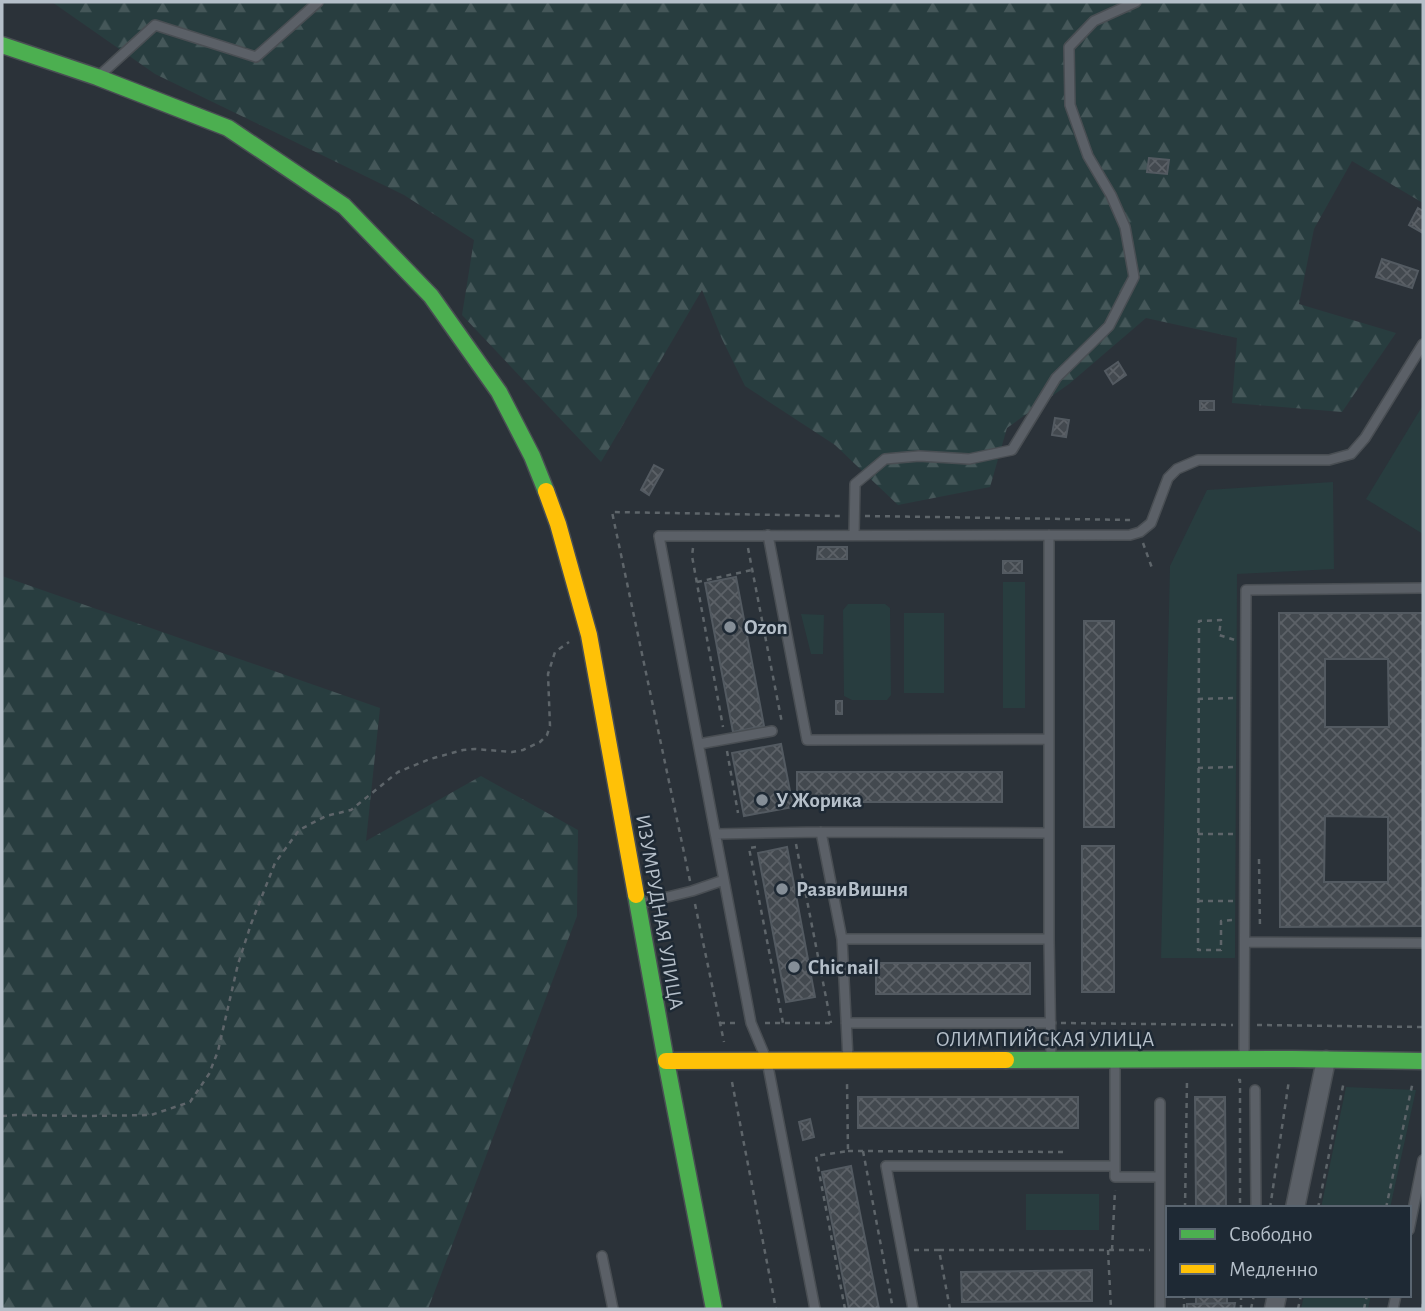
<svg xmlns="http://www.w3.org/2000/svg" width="1425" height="1311" font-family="'Alegreya Sans',sans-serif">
	<defs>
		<pattern id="forest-firs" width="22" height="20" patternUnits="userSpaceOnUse" patternTransform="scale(1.75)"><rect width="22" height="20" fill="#283d3f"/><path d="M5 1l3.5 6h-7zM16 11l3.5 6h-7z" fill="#455759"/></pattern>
		<pattern id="building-cross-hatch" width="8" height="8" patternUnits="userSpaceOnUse" patternTransform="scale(1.75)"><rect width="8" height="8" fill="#43494f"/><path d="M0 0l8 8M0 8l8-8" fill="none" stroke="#5c6167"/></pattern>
	</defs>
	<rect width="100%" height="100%" fill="#2b3239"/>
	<!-- green -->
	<path fill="#283d3f" d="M1423,405V534L1366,499Z
		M1333,482L1334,569L1237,574L1235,958H1161L1170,566L1207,490Z
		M1003,582H1025V708H1003Z
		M848,604H885L890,608L891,695L887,700H852L844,696L843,610Z
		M904,613H944V693H904Z
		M801,614L824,615L823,654H811Z
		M1346,1087L1416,1090L1390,1208H1321Z
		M1026,1194H1099V1230H1026Z
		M1304,1295H1371L1368,1309H1301Z"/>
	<!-- forest -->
	<path fill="url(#forest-firs)" d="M52,2H1423V203L1352,161L1314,229L1299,304L1396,333L1342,412L1232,403L1237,338L1146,318L1069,384L1007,428L990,487L898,505L835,445L745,386L722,339L702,290L601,462L462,315L474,240L404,195L155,74Z
		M2,576L380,708L366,841L481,776L578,830L577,916L428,1309H2Z"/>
	<!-- building -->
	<path fill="url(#building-cross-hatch)" stroke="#535a61" stroke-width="2" fill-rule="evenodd" d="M1149,158L1169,160L1167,174L1147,172Z
		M1418,208L1423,211V233L1409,225Z
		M1382,259L1418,271L1412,288L1376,277Z
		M1118,362L1126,375L1113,384L1105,371Z
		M1200,401H1214V410H1200Z
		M1055,418L1069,420L1066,437L1052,435Z
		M654,465L663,470L649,495L641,490Z
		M818,547H847V559H817Z
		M1003,561H1022V573H1003Z
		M736,577L764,726L733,732L705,583Z
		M1279,613H1423V926L1280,927ZM1325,659H1388L1389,727H1325ZM1325,816L1388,817V882H1324Z
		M1084,621H1114V827H1084Z
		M836,701H842V714H836Z
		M781,744L793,807L744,816L732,753Z
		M797,772H1002V802H797Z
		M1082,846H1114V992H1082Z
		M787,847L815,997L786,1002L758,853Z
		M876,963H1030V994H876Z
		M858,1097H1078V1128H858Z
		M1195,1097H1225L1226,1208H1196Z
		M810,1119L814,1137L803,1140L799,1122Z
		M851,1166L855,1188L879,1309H849L822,1172Z
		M1092,1270V1301L962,1302L961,1272Z
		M1196,1295H1227V1303L1196,1304Z
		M1235,1303L1234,1309H1187V1304Z"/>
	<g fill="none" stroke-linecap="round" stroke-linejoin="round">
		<!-- lane casing -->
		<g stroke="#494e53" stroke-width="12">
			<path id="lane" d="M99,76L155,25L256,57L318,2
				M768,535L807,740L1049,739
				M854,535L855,484L885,459L919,456L969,459L1012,450L1056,378L1109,326L1134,277L1125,227L1111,195L1088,156L1070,105L1069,47L1094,21L1136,2
				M1049,535V939L1051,1058
				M699,744L772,731
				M821,832L842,939L848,1059
				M716,834L821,832L1049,833
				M639,904L692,891L724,880
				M842,939H1049
				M1245,942L1423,943
				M846,1023H1051
				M1244,1058L1246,590L1423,588
				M1115,1062V1177H1160V1309
				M1255,1090L1256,1208
				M1160,1177V1103
				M1409,1230L1423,1160
				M602,1256L613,1309
				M815,1309L767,1061L751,1023L659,536L1130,535L1140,532L1151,523L1168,478L1177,469L1198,460H1329L1351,454L1365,438L1423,344
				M913,1309L886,1166H1115
				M1393,1309L1396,1295"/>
		</g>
		<!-- street casing -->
		<g stroke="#494e53" stroke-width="21">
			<path id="street" d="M1295,1208L1326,1060
				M1274,1309L1277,1295"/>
		</g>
		<!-- fast casing -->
		<g stroke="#494e53" stroke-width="19">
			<path id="fast" d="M2,45L97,77L228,128L344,206L431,296L499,392L532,456L546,491
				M636,895L666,1061L714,1309
				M1006,1060L1293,1059L1423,1061"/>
		</g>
		<!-- slow casing -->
		<g stroke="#494e53" stroke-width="19">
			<path id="slow" d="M546,491L558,524L589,635L636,895
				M666,1061L1006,1060"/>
		</g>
		<!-- path -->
		<path stroke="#5e656a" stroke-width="2.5" stroke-dasharray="5 5" stroke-linecap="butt" d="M865,516L1132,520
			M1143,543L1152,568
			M693,548L692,556L723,727
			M748,548L782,723
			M697,582L752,570
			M1198,699L1234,698
			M727,751L738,813
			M1198,768L1233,767
			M1198,834H1233
			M796,844L831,1023
			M756,847L749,848L783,1023
			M1259,859L1260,929
			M690,881L612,512L841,516
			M1198,901H1233
			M695,904L724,1042
			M1232,920L1221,921V950H1198L1199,621L1221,620L1219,635L1235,640
			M720,1023H738
			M765,1023H832
			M1061,1023L1233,1025
			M1257,1025L1423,1027
			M1238,1080H1240V1208
			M732,1082L776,1309
			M2,1116L16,1115L88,1116L151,1115L190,1102L209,1074L218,1051L238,964L251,924L275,863L299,830L326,816L351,810L398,772L430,759L463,750L475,749L512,752L523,750L540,742L547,735L550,726L548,674L555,652L569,642
			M848,1151L1066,1152
			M863,1151L893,1309
			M1185,1208L1187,1080H1189
			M1270,1208L1289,1080
			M1318,1208L1344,1081
			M1386,1208L1413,1081
			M914,1250H939
			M1108,1250L1111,1309
			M1112,1250L1115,1190
			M1241,1295V1309
			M845,1309L816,1156L848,1151L847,1082
			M950,1309L939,1250H1150
			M1184,1309V1295
			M1251,1309L1254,1295
			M1298,1309L1301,1295
			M1364,1309L1367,1295
			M1422,1309L1423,1302"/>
		<!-- lane -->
		<use href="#lane" stroke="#5b6067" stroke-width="9"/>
		<!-- street -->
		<use href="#street" stroke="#5b6067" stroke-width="18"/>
		<!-- fast -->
		<use href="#fast" stroke="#4caf50" stroke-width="16"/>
		<!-- slow -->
		<use href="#slow" stroke="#ffc107" stroke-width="16"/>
	</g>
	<!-- markers -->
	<g fill="#858e97" stroke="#1e2934" stroke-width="2.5">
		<circle cx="730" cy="627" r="7"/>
		<circle cx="762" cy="800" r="7"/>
		<circle cx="782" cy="889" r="7"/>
		<circle cx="794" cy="967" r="7"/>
	</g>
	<g text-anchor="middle" stroke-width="5" stroke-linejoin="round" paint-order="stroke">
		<!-- poi labels -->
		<g font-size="21" font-weight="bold" fill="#b5bfc9" stroke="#1e2934" text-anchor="start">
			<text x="744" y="634">Ozon</text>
			<text x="776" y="807">У Жорика</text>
			<text x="796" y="896">РазвиВишня</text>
			<text x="808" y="974">Chic nail</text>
		</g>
		<!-- street labels -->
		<g font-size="21" fill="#b5bfc9" stroke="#1e2934">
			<text transform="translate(660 912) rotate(80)" y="7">ИЗУМРУДНАЯ УЛИЦА</text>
			<text x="1045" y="1046">ОЛИМПИЙСКАЯ УЛИЦА</text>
		</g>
	</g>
	<!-- border -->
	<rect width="1425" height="1311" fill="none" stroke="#b5bfc9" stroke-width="7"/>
	<!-- legend -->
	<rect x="1166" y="1206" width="245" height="91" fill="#1e2934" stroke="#5a6570" stroke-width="2"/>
	<rect x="1180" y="1229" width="35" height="10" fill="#4caf50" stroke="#5a6570" stroke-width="2"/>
	<text x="1229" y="1241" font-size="21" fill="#b5bfc9">Свободно</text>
	<rect x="1180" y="1264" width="35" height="10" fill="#ffc107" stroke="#5a6570" stroke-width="2"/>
	<text x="1229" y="1276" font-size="21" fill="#b5bfc9">Медленно</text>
</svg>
